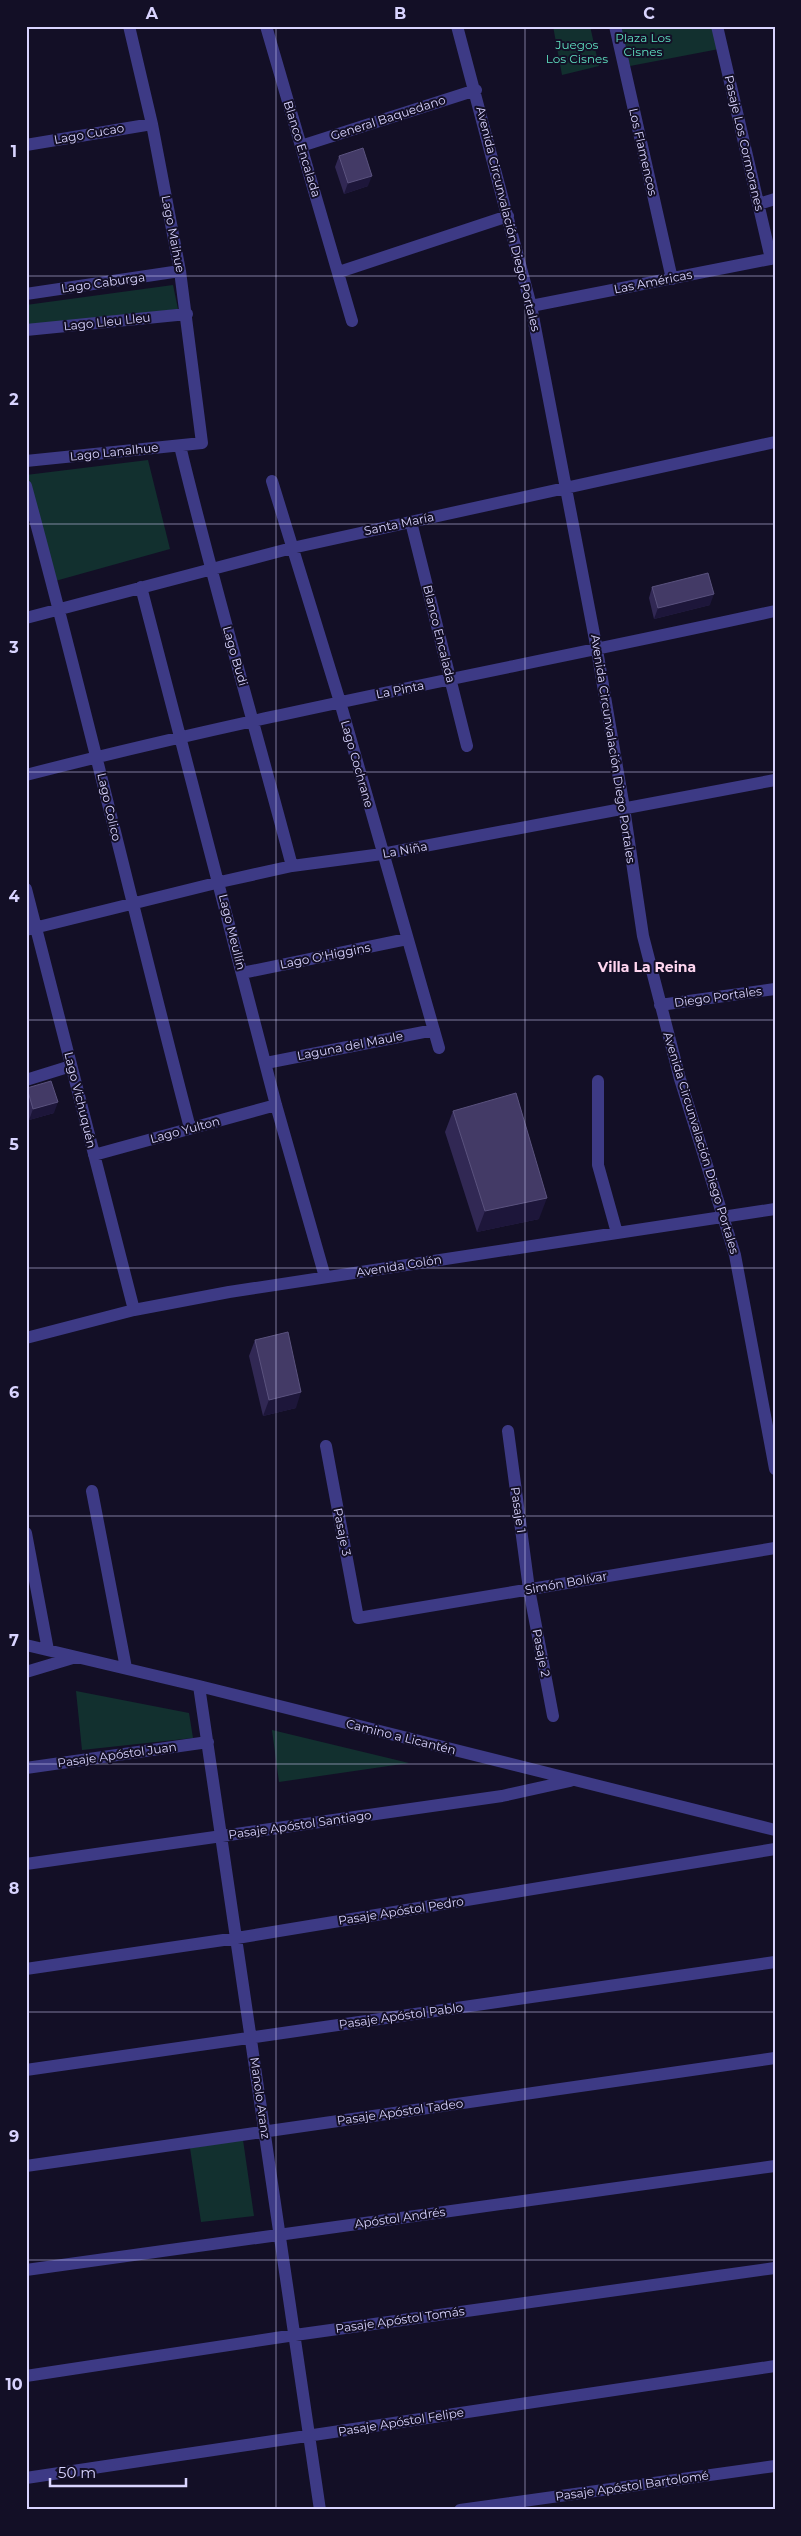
<svg xmlns="http://www.w3.org/2000/svg" width="801" height="2536" font-family="Montserrat,sans-serif">
	<rect width="100%" height="100%" fill="#130f26"/>
	<!-- green -->
	<path fill="#12302f" d="M553,26H590L599,66L562,75Z
		M620,26H714L719,49L630,66Z
		M173,285L178,309L26,328V305Z
		M148,460L170,549L48,583L26,506V475Z
		M76,1691L189,1713L193,1738L82,1750Z
		M272,1730L409,1763L279,1782Z
		M243,2140L254,2216L201,2222L190,2148Z"/>
	<g fill="none" stroke-linecap="round" stroke-linejoin="round">
		<!-- minor -->
		<path stroke="#3d3a85" stroke-width="12" d="M266,26L352,321
			M457,26L531,306L597,650L624,808L643,936L680,1079L735,1255L775,1469
			M615,26L672,279
			M717,26L771,259
			M26,145L152,124
			M301,146L476,90
			M759,204L775,199
			M339,272L508,216
			M26,294L180,271
			M531,306L775,258
			M26,330L187,314
			M180,446C214,587 255,726 292,866
			M26,461L202,443L180,271L152,124L129,26
			M272,481L340,702L439,1048
			M26,486C84,699 134,914 190,1128
			M411,522L467,746
			M141,587L276,1105L325,1277
			M26,618L292,548L775,442
			M26,775C274,711 525,666 775,611
			M26,889L134,1310
			M26,930L220,882L292,866L382,854L775,780
			M242,973L407,939
			M660,1005L775,989
			M266,1063L434,1030
			M26,1080L71,1066
			M598,1081V1165L617,1233
			M94,1155L276,1105
			M26,1338L134,1310L229,1292L775,1209
			M508,1431L529,1589L553,1716
			M326,1446L358,1618L775,1548
			M92,1491L126,1668
			M26,1533L48,1650
			M26,1645L199,1686L775,1830
			M26,1672L76,1657
			M199,1686L320,2510
			M26,1768L208,1742
			M26,1864L502,1796L570,1781
			M26,1969L237,1938L775,1849
			M26,2070L775,1962
			M26,2166L775,2058
			M26,2270L775,2166
			M26,2376L295,2335L775,2268
			M26,2478L775,2366
			M460,2510L775,2466"/>
	</g>
	<!-- wall -->
	<path fill="#312854" d="M339,156L368,186L344,194L335,167Z
		M652,587L710,605L654,619L649,598Z
		M27,1088L54,1113L29,1120L26,1111Z
		M453,1111L539,1219L477,1232L445,1132Z
		M255,1340L296,1408L263,1416L249,1356Z"/>
	<!-- shaded-wall -->
	<path fill="#1d163a" d="M372,176L368,186L344,194L348,183Z
		M714,594L710,605L654,619L658,608Z
		M58,1102L54,1113L29,1120L33,1109Z
		M547,1198L539,1219L477,1232L485,1211Z
		M301,1392L296,1408L263,1416L269,1400Z"/>
	<!-- building -->
	<path fill="#433a66" stroke="#5a527e" d="M363,148L372,176L348,183L339,156Z
		M708,573L714,594L658,608L652,587Z
		M51,1081L58,1102L33,1109L27,1088Z
		M516,1093L547,1198L485,1211L453,1111Z
		M288,1332L301,1392L269,1400L255,1340Z"/>
	<!-- grid -->
	<path fill="none" stroke="#d9d4ff" stroke-width="1" stroke-opacity="0.55" d="M276,26V2510M525,26V2510M26,276H775M26,524H775M26,772H775M26,1020H775M26,1268H775M26,1516H775M26,1764H775M26,2012H775M26,2260H775"/>
	<g text-anchor="middle" stroke-width="4" stroke-linejoin="round" paint-order="stroke">
		<!-- park labels -->
		<g font-size="12" fill="#5fe0c0" stroke="#130f26">
			<text x="643" y="42">Plaza Los<tspan x="643" dy="14">Cisnes</tspan></text>
			<text x="577" y="49">Juegos<tspan x="577" dy="14">Los Cisnes</tspan></text>
		</g>
		<!-- street labels -->
		<g font-size="12" fill="#d9d4ff" stroke="#130f26">
			<text transform="translate(388 118) rotate(-18)" y="4">General Baquedano</text>
			<text transform="translate(89 134) rotate(-10)" y="4">Lago Cucao</text>
			<text transform="translate(744 143) rotate(77)" y="4">Pasaje Los Cormoranes</text>
			<text transform="translate(302 149) rotate(73)" y="4">Blanco Encalada</text>
			<text transform="translate(643 152) rotate(77)" y="4">Los Flamencos</text>
			<text transform="translate(508 219) rotate(76)" y="4">Avenida Circunvalación Diego Portales</text>
			<text transform="translate(173 234) rotate(79)" y="4">Lago Maihue</text>
			<text transform="translate(653 282) rotate(-11)" y="4">Las Américas</text>
			<text transform="translate(103 283) rotate(-8)" y="4">Lago Caburga</text>
			<text transform="translate(107 322) rotate(-6)" y="4">Lago Lleu Lleu</text>
			<text transform="translate(114 452) rotate(-6)" y="4">Lago Lanalhue</text>
			<text transform="translate(399 524) rotate(-12)" y="4">Santa María</text>
			<text transform="translate(439 634) rotate(76)" y="4">Blanco Encalada</text>
			<text transform="translate(235 656) rotate(74)" y="4">Lago Budi</text>
			<text transform="translate(400 690) rotate(-11)" y="4">La Pinta</text>
			<text transform="translate(613 749) rotate(81)" y="4">Avenida Circunvalación Diego Portales</text>
			<text transform="translate(357 764) rotate(74)" y="4">Lago Cochrane</text>
			<text transform="translate(109 807) rotate(77)" y="4">Lago Colico</text>
			<text transform="translate(405 850) rotate(-10)" y="4">La Niña</text>
			<text transform="translate(232 932) rotate(76)" y="4">Lago Meullín</text>
			<text transform="translate(325 956) rotate(-11)" y="4">Lago O'Higgins</text>
			<text transform="translate(718 997) rotate(-8)" y="4">Diego Portales</text>
			<text transform="translate(350 1046) rotate(-11)" y="4">Laguna del Maule</text>
			<text transform="translate(80 1100) rotate(76)" y="4">Lago Vichuquén</text>
			<text transform="translate(185 1130) rotate(-15)" y="4">Lago Yulton</text>
			<text transform="translate(701 1143) rotate(73)" y="4">Avenida Circunvalación Diego Portales</text>
			<text transform="translate(399 1266) rotate(-9)" y="4">Avenida Colón</text>
			<text transform="translate(518 1510) rotate(82)" y="4">Pasaje 1</text>
			<text transform="translate(342 1532) rotate(79)" y="4">Pasaje 3</text>
			<text transform="translate(566 1583) rotate(-10)" y="4">Simón Bolívar</text>
			<text transform="translate(541 1653) rotate(79)" y="4">Pasaje 2</text>
			<text transform="translate(401 1737) rotate(14)" y="4">Camino a Licantén</text>
			<text transform="translate(117 1755) rotate(-8)" y="4">Pasaje Apóstol Juan</text>
			<text transform="translate(300 1825) rotate(-8)" y="4">Pasaje Apóstol Santiago</text>
			<text transform="translate(401 1911) rotate(-9)" y="4">Pasaje Apóstol Pedro</text>
			<text transform="translate(401 2016) rotate(-8)" y="4">Pasaje Apóstol Pablo</text>
			<text transform="translate(260 2098) rotate(82)" y="4">Manolo Aranz</text>
			<text transform="translate(400 2112) rotate(-8)" y="4">Pasaje Apóstol Tadeo</text>
			<text transform="translate(400 2218) rotate(-8)" y="4">Apóstol Andrés</text>
			<text transform="translate(400 2320) rotate(-8)" y="4">Pasaje Apóstol Tomás</text>
			<text transform="translate(401 2422) rotate(-9)" y="4">Pasaje Apóstol Felipe</text>
			<text transform="translate(632 2486) rotate(-8)" y="4">Pasaje Apóstol Bartolomé</text>
		</g>
		<!-- neighbourhood labels -->
		<g font-size="14" font-weight="bold" fill="#ffd6f0" stroke="#130f26">
			<text x="647" y="972">Villa La Reina</text>
		</g>
	</g>
	<!-- border -->
	<rect width="801" height="2536" fill="none" stroke="#130f26" stroke-width="55"/>
	<!-- scale -->
	<path d="M50 2478v8h136v-8" fill="none" stroke="#d9d4ff" stroke-width="2.5"/>
	<text x="58" y="2478" font-size="15" fill="#d9d4ff" stroke="#130f26" stroke-width="4" paint-order="stroke">50 m</text>
	<rect x="28" y="28" width="746" height="2480" fill="none" stroke="#d9d4ff" stroke-width="2"/>
	<g font-size="16" text-anchor="middle" font-weight="bold" fill="#d9d4ff">
		<text x="152" y="19">A</text>
		<text x="400" y="19">B</text>
		<text x="649" y="19">C</text>
		<text x="14" y="157">1</text>
		<text x="14" y="405">2</text>
		<text x="14" y="653">3</text>
		<text x="14" y="902">4</text>
		<text x="14" y="1150">5</text>
		<text x="14" y="1398">6</text>
		<text x="14" y="1646">7</text>
		<text x="14" y="1894">8</text>
		<text x="14" y="2142">9</text>
		<text x="14" y="2390">10</text>
	</g>
</svg>
